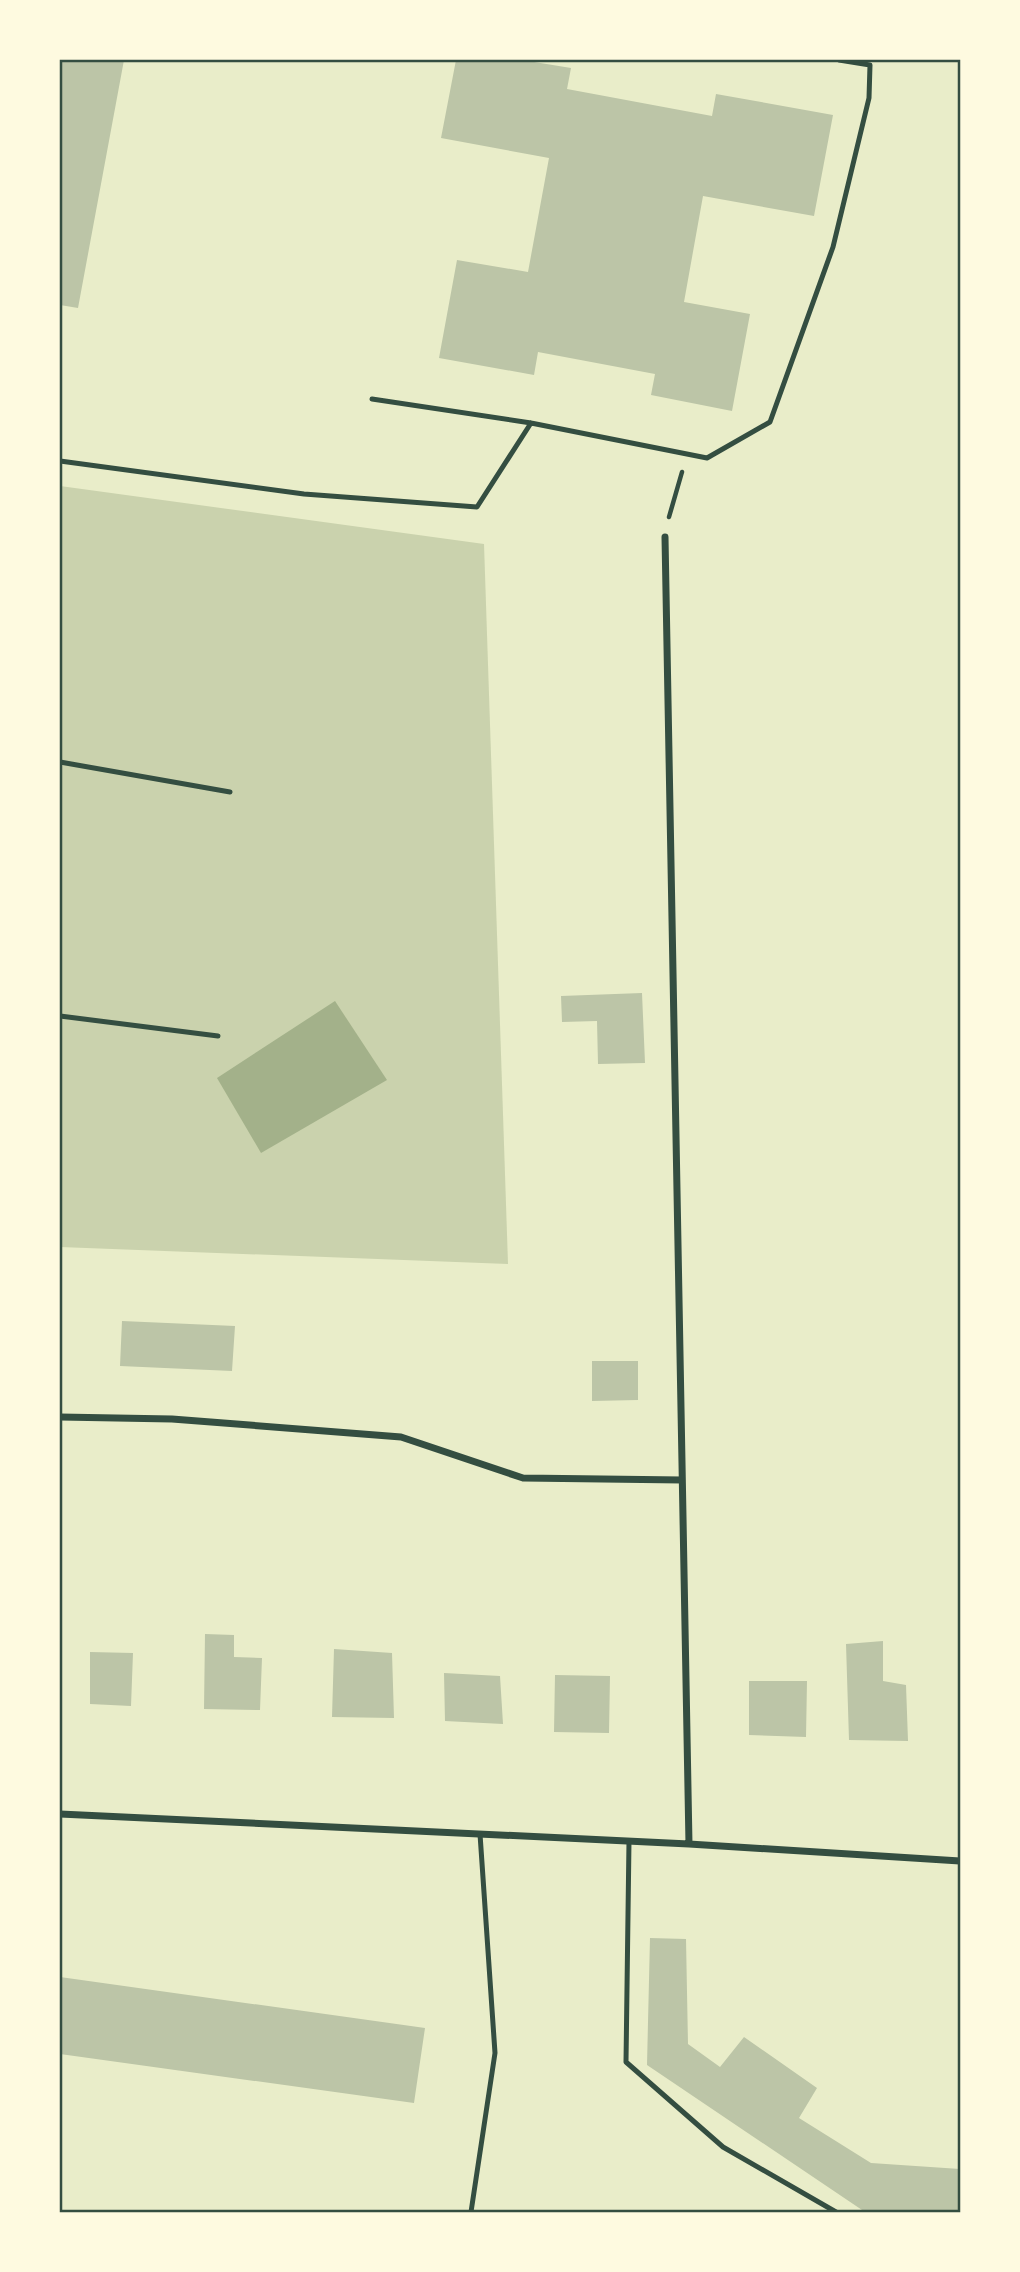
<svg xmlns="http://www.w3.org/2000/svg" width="1020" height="2272" font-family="'Source Sans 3',sans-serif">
	<rect width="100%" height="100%" fill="#e9edc9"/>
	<!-- green -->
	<path fill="#cad2ad" d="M60,486L484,544L508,1264L60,1247Z"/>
	<!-- water -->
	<path fill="#a3b18a" d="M335,1001L387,1080L261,1153L217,1078Z"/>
	<!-- building -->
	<path fill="#bcc5a7" d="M60,60H124L78,308L60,305Z
		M456,60H522L571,68L567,89L712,116L716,94L833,115L814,216L703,196L684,302L750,314L732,411L651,395L655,374L538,352L534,375L439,358L457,260L528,272L549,158L441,138Z
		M642,993L645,1063L598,1064L597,1021L562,1022L561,996Z
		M122,1321L235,1326L232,1371L120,1366Z
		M592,1361H638V1400L592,1401Z
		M205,1634L234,1635V1657L262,1658L260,1710L204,1709Z
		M883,1641V1681L906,1685L908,1741L849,1740L846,1644Z
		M334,1649L392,1653L394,1718L332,1717Z
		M90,1652L133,1653L131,1706L90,1704Z
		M444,1673L500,1676L503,1724L445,1721Z
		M555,1675L610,1676L609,1733L554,1732Z
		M749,1681H807L806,1737L749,1735Z
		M650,1938L686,1939L688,2044L720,2067L744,2037L817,2088L799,2118L871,2163L960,2169V2212H865L647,2065Z
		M60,1977L425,2028L414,2103L60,2054Z"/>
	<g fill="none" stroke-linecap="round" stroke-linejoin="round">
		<!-- path -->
		<path stroke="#344e41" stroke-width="4.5" d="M669,517L682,472"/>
		<!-- service -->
		<path stroke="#344e41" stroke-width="5" d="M372,399L531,423L707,458L770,422L833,247L869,98L870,65L839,60
			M60,461L304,494L477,507L531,423
			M60,762L230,792
			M60,1016L218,1036
			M629,1841L626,2062L723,2147L836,2212
			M471,2212L495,2053L480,1834"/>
		<!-- minor -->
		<path stroke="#344e41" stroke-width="7" d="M665,537L689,1844
			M60,1417L172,1419L401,1437L523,1478L682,1480
			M60,1814L689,1844L960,1861"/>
	</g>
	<!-- border -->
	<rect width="1020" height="2272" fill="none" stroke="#fefae0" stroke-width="122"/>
	<rect x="61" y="61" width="898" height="2150" fill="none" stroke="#344e41" stroke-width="2.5"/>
</svg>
